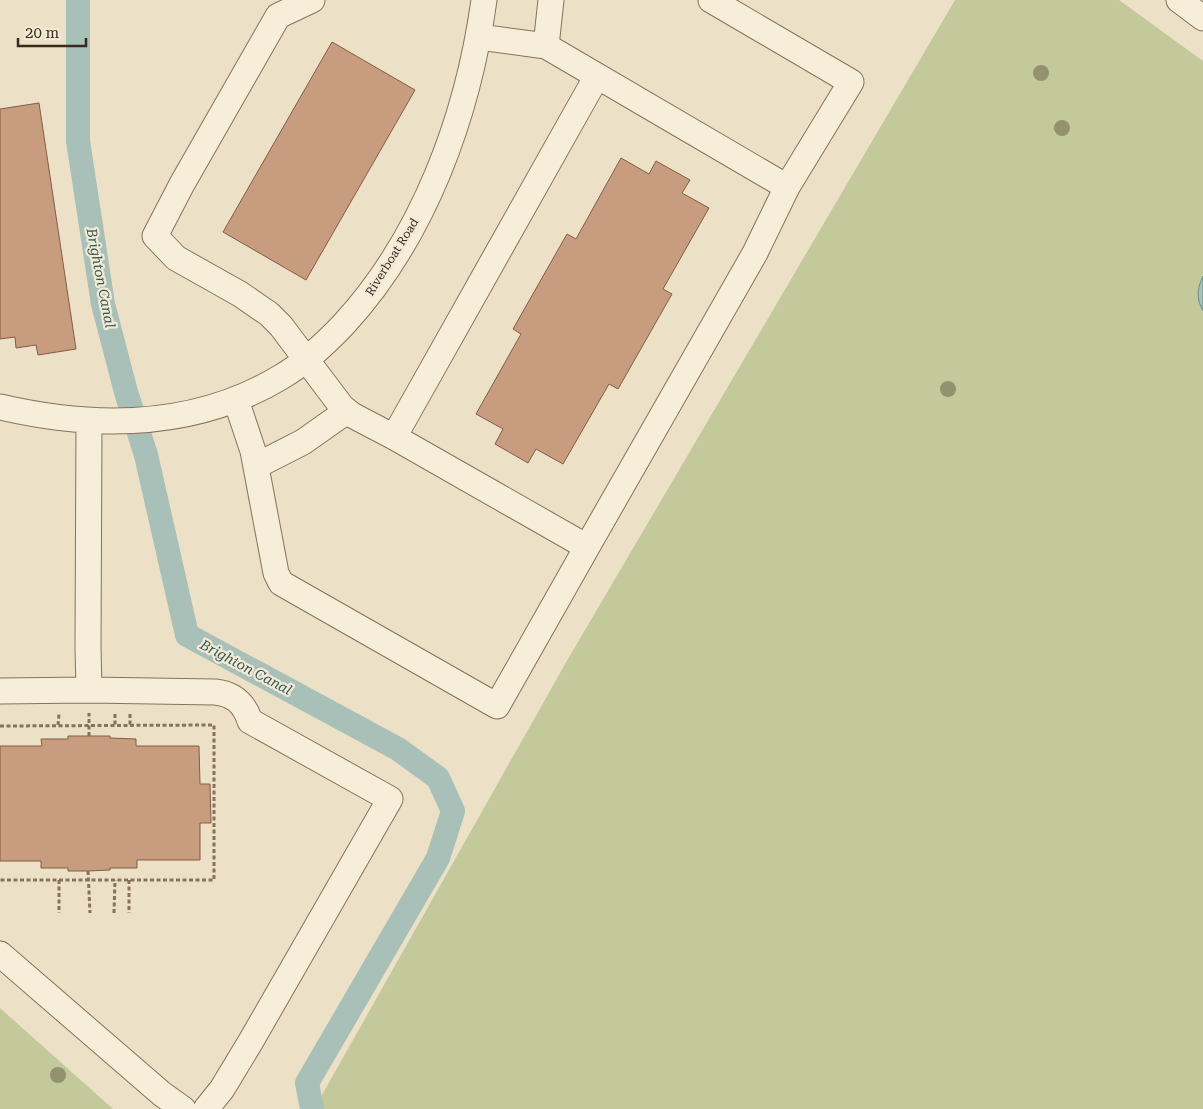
<svg xmlns="http://www.w3.org/2000/svg" width="1203" height="1109" font-family="'Roboto Serif',serif">
	<rect width="100%" height="100%" fill="#ece0c6"/>
	<!-- green -->
	<path fill="#c4c99b" d="M955,0H1119L1203,61V1109H314L568,659Z
		M0,1008L113,1109H0Z"/>
	<!-- water -->
	<path fill="#a8c0b8" stroke="#6f8d85" d="M1203,276V311C1196,298 1197,289 1203,276Z"/>
	<g fill="none" stroke-linecap="round" stroke-linejoin="round">
		<!-- canal -->
		<path stroke="#a8c0b8" stroke-width="24" d="M78,0V141L103,304L126,392L146,455L187,635L398,749L438,778L453,811L438,858L307,1083L312,1109"/>
	</g>
	<!-- building -->
	<path fill="#c79c7f" stroke="#835d45" d="M332,42L415,90L306,280L223,232Z
		M39,103L76,349L38,355L36,345L16,348L15,337L0,339V109Z
		M621,158L649,174L656,161L690,180L682,193L709,208L663,289L672,294L618,389L609,384L563,464L536,449L528,463L495,444L503,429L476,414L521,334L513,329L567,234L576,239Z
		M68,736H110V738L136,739V746H199L200,784H210L211,823H200V860H137V868H110V870L88,871H68V868H41V861H0V746H42L41,739H68Z"/>
	<g fill="none" stroke-linecap="round" stroke-linejoin="round">
		<!-- minor casing -->
		<g stroke="#86725d" stroke-width="27">
			<path id="minor" d="M1179,0L1203,18
				M479,37L546,46L787,187L851,82L711,0
				M546,46L551,0
				M236,400L253,451L276,573L281,583L497,706L587,547L394,437L352,415L342,407L281,326L269,314L240,294L176,258L155,236L182,184L278,16L312,0
				M0,407C95,429 195,429 281,377C305,363 325,344 344,324C424,237 468,116 484,0
				M89,421L88,648L89,690L215,692C234,694 244,703 250,721L390,799L251,1041L222,1089L206,1109
				M394,437L597,76
				M256,466L303,442L347,411
				M587,547L755,253L787,187
				M0,691L89,690
				M0,954L162,1094L183,1109"/>
		</g>
		<!-- path -->
		<path stroke="#86725d" stroke-width="3" stroke-dasharray="4 2.5" stroke-linecap="butt" d="M115,714V725
			M130,714V726
			M58,725L59,714
			M0,726L214,725V880H0
			M89,736V713
			M88,871L90,913
			M59,880V913
			M129,880V913
			M114,913L115,880"/>
		<!-- minor -->
		<use href="#minor" stroke="#f7eed9" stroke-width="25"/>
	</g>
	<!-- trees -->
	<g fill="#92926f">
		<circle cx="1041" cy="73" r="8"/>
		<circle cx="1062" cy="128" r="8"/>
		<circle cx="948" cy="389" r="8"/>
		<circle cx="58" cy="1075" r="8"/>
	</g>
	<g text-anchor="middle" stroke-width="4.5" stroke-linejoin="round" paint-order="stroke">
		<!-- street labels -->
		<g font-size="12" fill="#372b20" stroke="#f3ead6">
			<text transform="translate(392 257) rotate(-58)" y="4">Riverboat Road</text>
		</g>
		<!-- water labels -->
		<g font-size="14" font-style="italic" fill="#305653" stroke="#f3ead6">
			<text transform="translate(101 278) rotate(79)" y="5">Brighton Canal</text>
			<text transform="translate(246 667) rotate(28)" y="5">Brighton Canal</text>
		</g>
	</g>
	<!-- scale -->
	<path d="M18 38v8h68v-8" fill="none" stroke="#372b20" stroke-width="2.5"/>
	<text x="25" y="38" font-size="15" fill="#372b20" stroke="#f3ead6" stroke-width="4" paint-order="stroke">20 m</text>
</svg>
